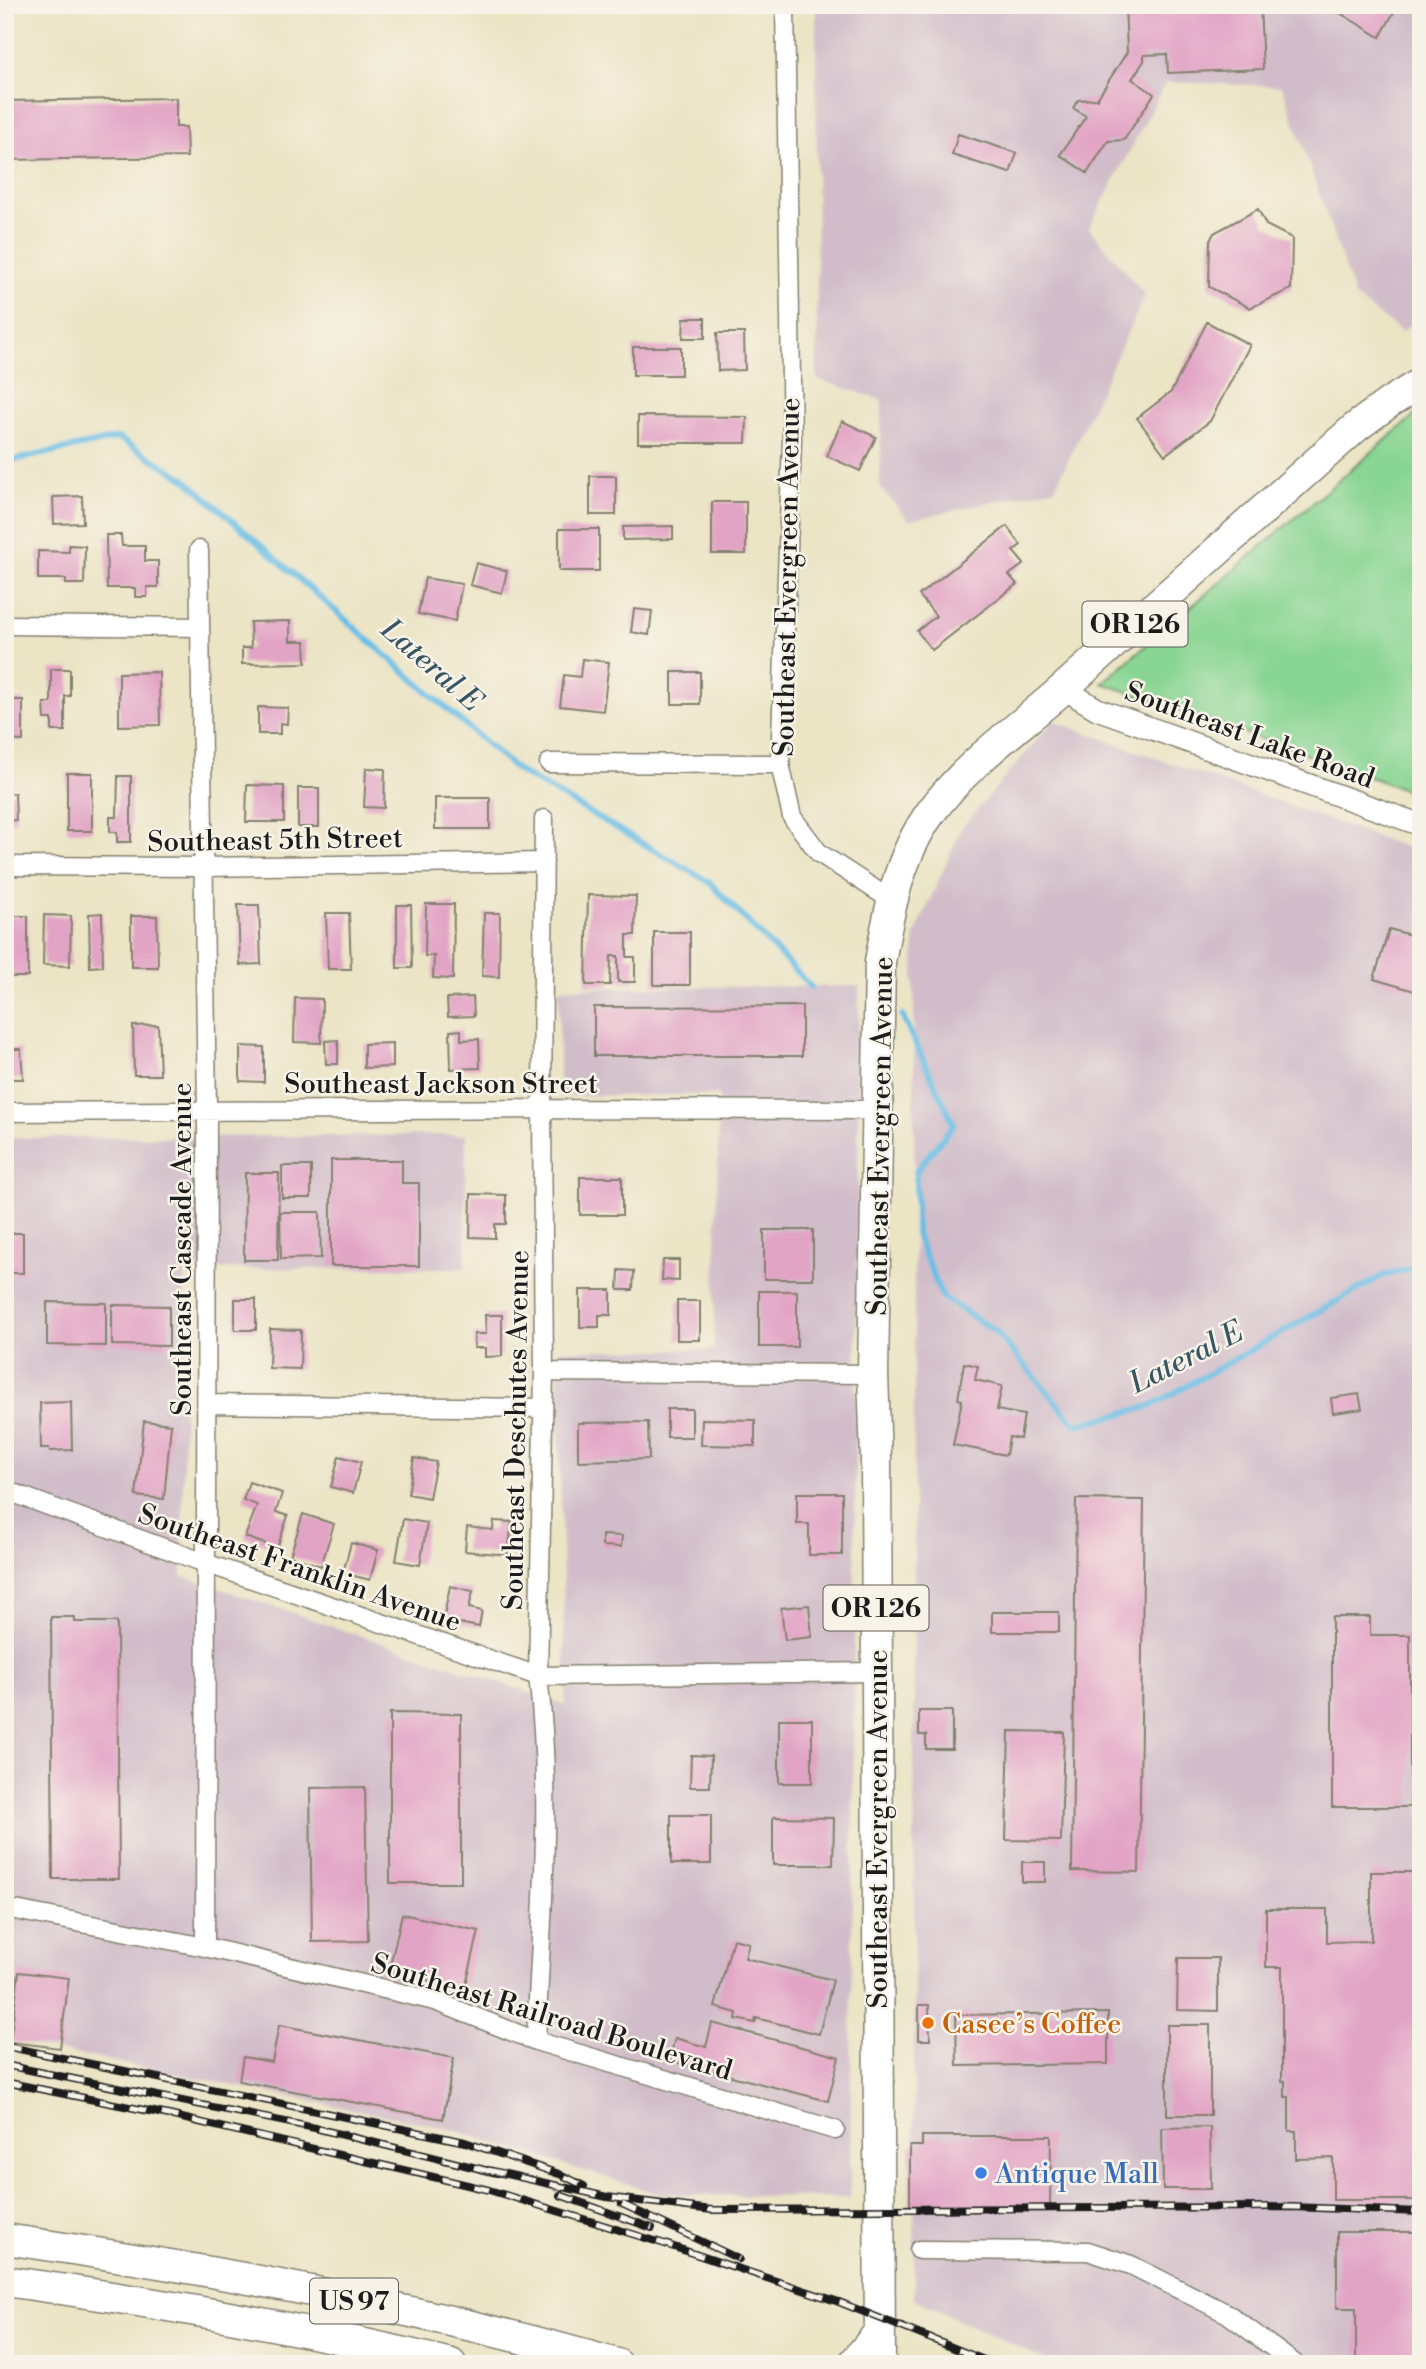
<svg xmlns="http://www.w3.org/2000/svg" width="1426" height="2369" font-family="'Libre Bodoni',serif">
	<rect width="100%" height="100%" fill="#f7f3e8"/>
	<filter id="ink" filterUnits="userSpaceOnUse"><feTurbulence type="fractalNoise" baseFrequency=".0143" numOctaves="2"/><feDisplacementMap in="SourceGraphic" scale="14" xChannelSelector="R" yChannelSelector="G"/><feConvolveMatrix kernelMatrix="1 2 1 2 8 2 1 2 1" color-interpolation-filters="sRGB"/></filter>
	<filter id="wash" filterUnits="userSpaceOnUse"><feTurbulence type="fractalNoise" baseFrequency=".00686" numOctaves="4" result="noise"/><feDisplacementMap in="SourceGraphic" scale="28" xChannelSelector="R" yChannelSelector="G"/><feGaussianBlur stdDeviation="1.57" result="paint"/><feColorMatrix in="noise" values="0 0 0 0 0 0 0 0 0 0 0 0 0 0 0 0 0 1.4 0 .05"/><feComposite in="paint" operator="in"/></filter>
	<g filter="url(#wash)">
		<rect width="100%" height="100%" fill="#ebe4c5"/>
		<!-- industrial -->
		<path fill="#d1bdc9" d="M816,5H1421V314L1402,332L1355,297L1282,86L1166,82L1089,228L1145,295L1055,488L909,520L880,488L882,400L817,379Z
			M1053,721L1421,853V2364H1053L914,2299V937L961,829Z
			M859,986L850,2198L659,2194L447,2128L5,2040V1138L466,1135L465,1268L185,1269L182,1576L566,1705L557,1350H714L719,1095L559,1096V988Z"/>
		<!-- green -->
		<path fill="#89d593" stroke="#527858" stroke-width="2" d="M1421,410V795L1102,683Z"/>
		<g fill="none" stroke-linecap="round" stroke-linejoin="round">
			<!-- stream -->
			<path stroke="#69bee5" stroke-width="6" d="M5,462L118,438L184,478L518,771L709,882L811,987
				M902,1016L954,1124L916,1171V1234L942,1297L995,1331L1076,1425L1151,1406L1382,1276L1421,1266"/>
		</g>
		<g id="blocks">
			<!-- building -->
			<path fill="#e2a4c5" d="M1125,5H1260L1263,69L1168,73L1167,54L1144,55V61L1132,79L1154,94L1124,140L1108,141L1087,173L1060,155L1086,116L1073,108L1078,100L1097,99L1127,52Z
				M1338,5H1398L1380,37L1335,10Z
				M176,98V127H186L187,157L5,160V101Z
				M958,134L1017,153L1010,173L952,155Z
				M1258,209L1266,225L1292,238L1291,289L1250,308L1209,287L1210,241L1214,233Z
				M684,318H705V338H683Z
				M1207,322L1250,345L1210,421L1165,455L1137,418L1171,392Z
				M717,333H744L745,370L718,371Z
				M633,347H681V375H633Z
				M638,416L747,417L746,443H638Z
				M842,421L876,437L860,471L827,456Z
				M590,476H616V515H590Z
				M82,496L83,523L54,524L53,497Z
				M712,502H746V554H712Z
				M673,526V539L623,540V527Z
				M1007,526L1021,545L1013,551L1024,564L1009,575L1017,584L932,650L917,631L936,616L919,595Z
				M559,529H599V571H559Z
				M106,535H121L122,546H145V561H158V587H147V597H135V588H107Z
				M69,545L85,546L84,584H66V579H38V551L69,552Z
				M476,563L507,571L502,593L470,585Z
				M425,578L462,584L455,621L418,614Z
				M634,609L652,611L649,635L631,632Z
				M290,621V641H305L306,663L242,664V648H251L250,622Z
				M582,659L609,662L603,711L560,706L564,675L580,677Z
				M51,669H70V696H65V731H52V719H45L44,703H51Z
				M159,672L160,725L119,726V673Z
				M672,672H700V704H672Z
				M5,700H23V741L5,740Z
				M258,707L288,708L287,724L280,723V734H258Z
				M366,768L385,769L384,808L364,807Z
				M67,773H92V831H67Z
				M118,776H131V842H117V832H110V817H117Z
				M247,785L284,786V822H246Z
				M298,788H319V827H298Z
				M15,793L16,820L5,821V794Z
				M435,798H490V829H435Z
				M588,895L636,896L635,935H627V957H635V982H618V956H611L610,985H586Z
				M426,904H454L453,979L433,978L434,956H425Z
				M238,905H259L261,964L240,965Z
				M397,905H411L412,968H397Z
				M102,913L103,966L90,967L89,914Z
				M326,913H349L351,969H328Z
				M484,913H500L499,977L482,976Z
				M44,915L71,916L70,966L43,965Z
				M5,916H28V977H5Z
				M131,916H157L158,967H131Z
				M1389,929L1421,938V993L1374,979Z
				M654,932H690V985H654Z
				M473,997L474,1016L448,1017L447,998Z
				M295,998L322,999L321,1043L294,1042Z
				M802,1006V1056H594V1007Z
				M158,1025L160,1075H134L133,1026Z
				M461,1030V1040L479,1039L480,1068L451,1069L450,1031Z
				M338,1040V1064H326L325,1041Z
				M393,1043V1067L364,1068V1044Z
				M240,1046L264,1047V1082L240,1081Z
				M5,1049H21L23,1079H5Z
				M331,1160H402V1183H419V1266H331Z
				M282,1166H311V1198H282Z
				M245,1173H279L278,1260H244Z
				M580,1177H622V1215H580Z
				M471,1194L506,1195V1224H495V1238L470,1237Z
				M280,1212H320L321,1258L281,1259Z
				M764,1230H813V1279H764Z
				M5,1233H23V1273H5Z
				M663,1260H679V1281L662,1280Z
				M619,1270L634,1271L633,1290H618Z
				M580,1290H611V1315H599V1327H580Z
				M759,1291H797V1347H759Z
				M235,1299H256V1330H235Z
				M677,1301H700V1340H677Z
				M47,1302L106,1303V1346L47,1345Z
				M112,1305L169,1306V1346L112,1345Z
				M485,1315H502V1356L485,1357V1348H474V1334H486Z
				M270,1329L301,1330L300,1369L269,1368Z
				M964,1363L978,1366L975,1380L1002,1386L997,1410L1024,1415L1020,1439L1009,1437L1006,1455L953,1445L962,1400L958,1399Z
				M1359,1394L1362,1409L1333,1413L1331,1398Z
				M71,1402L72,1450L50,1451L49,1448H41L40,1403Z
				M667,1409H692V1437H667Z
				M702,1419L755,1420V1446L701,1445Z
				M144,1421L171,1424L164,1499L136,1496Z
				M648,1422L649,1459L578,1461V1423Z
				M339,1456L361,1462L353,1493L331,1487Z
				M414,1458L436,1462L429,1498L408,1494Z
				M249,1482L282,1493L276,1512L288,1516L277,1548L245,1537L257,1505L243,1500Z
				M797,1493H842V1555H809V1524H797Z
				M1076,1499L1144,1500L1139,1872L1072,1871Z
				M303,1514L334,1524L321,1566L290,1556Z
				M403,1519L427,1523L420,1565L396,1561Z
				M494,1521L512,1522L508,1555L465,1551L467,1527L493,1530Z
				M602,1535L622,1536L621,1547L602,1546Z
				M351,1543L378,1550L370,1580L343,1573Z
				M450,1586L473,1591L469,1608L482,1611L479,1627L443,1620Z
				M809,1605L812,1637L785,1640L781,1608Z
				M992,1612H1059V1632H992Z
				M51,1617H75V1622H117L119,1879H53Z
				M1332,1617H1370V1635H1410V1807H1332Z
				M919,1711H952V1749H926V1735H919Z
				M390,1713L461,1714V1883H390Z
				M779,1719H812V1783H779Z
				M1009,1731L1064,1732L1061,1841L1006,1840Z
				M691,1755L711,1756L710,1787H690Z
				M365,1787L368,1941L312,1942L310,1788Z
				M671,1815H711V1864H671Z
				M773,1817L834,1818L833,1865H773Z
				M1022,1862H1045V1882H1022Z
				M1371,1872H1421V2200H1333V2158L1296,2159V2131H1289V2097H1285V2081H1282V1967H1266V1909H1327V1942L1371,1941Z
				M402,1914L479,1931L465,1989L389,1971Z
				M733,1939L749,1943L745,1958L833,1980L819,2034L756,2018L755,2023L736,2019L737,2013L715,2007Z
				M1178,1958H1218V2011L1177,2010Z
				M19,1972L69,1978L60,2048L10,2042Z
				M919,2005H929L930,2040H919Z
				M1108,2013V2064L957,2066L956,2015Z
				M712,2023L839,2057L828,2101L669,2060L675,2038L706,2047Z
				M279,2025L454,2058L443,2119L239,2081L243,2057L272,2062Z
				M1167,2025H1210V2115H1167Z
				M1210,2127L1211,2189H1163L1162,2128Z
				M922,2136H1051L1050,2207H910V2146H922Z
				M1337,2232H1421V2364H1356V2308H1337Z"/>
		</g>
	</g>
	<g filter="url(#ink)">
		<use href="#blocks" fill-opacity="0" stroke="#848070" stroke-width="2"/>
		<g fill="none" stroke-linecap="round" stroke-linejoin="round">
			<!-- minor casing -->
			<g stroke="#848070" stroke-width="21">
				<path id="minor" d="M785,5L792,441L780,764L792,817L819,853L891,900
					M199,550L207,1110L205,1947
					M5,625L200,627
					M549,763L780,764
					M5,866L203,867L544,862
					M5,1112L542,1109L877,1110
					M544,1372L873,1374
					M208,1404L543,1408
					M5,1490L205,1563L538,1676L876,1672
					M5,1908L205,1947L435,2001L536,2041L835,2130
					M536,2041C541,1921 553,1797 538,1676L544,1372L542,1109L544,819
					M919,2250L1088,2251L1131,2265L1228,2314L1295,2364"/>
			</g>
			<!-- tertiary casing -->
			<g stroke="#848070" stroke-width="24">
				<path id="tertiary" d="M1063,688L1097,709L1421,825"/>
			</g>
			<!-- trunk casing -->
			<g stroke="#848070" stroke-width="33">
				<path id="trunk" d="M5,2239C211,2269 417,2307 617,2364
					M5,2281C155,2302 305,2328 451,2364
					M853,2364L880,2331
					M880,2364L876,1459L873,1374L880,962C889,910 899,856 931,812C968,762 1020,727 1066,686C1163,600 1259,513 1356,427L1390,402L1421,383"/>
			</g>
			<!-- minor -->
			<use href="#minor" stroke="#fff" stroke-width="18"/>
			<!-- tertiary -->
			<use href="#tertiary" stroke="#fff" stroke-width="21"/>
			<!-- trunk -->
			<use href="#trunk" stroke="#fff" stroke-width="30"/>
			<!-- rail casing -->
			<g stroke="#1c1c1c" stroke-width="8">
				<path id="rail" d="M5,2046L465,2142L562,2175L584,2186
					M5,2065L315,2128L497,2173
					M5,2082L169,2115L489,2190L665,2244L839,2302L994,2364
					M488,2170L607,2197L712,2210L1291,2207L1421,2212
					M560,2195L652,2228
					M622,2204L739,2259"/>
			</g>
			<!-- rail -->
			<use href="#rail" stroke="#f7f3e8" stroke-width="5" stroke-dasharray="16" stroke-linecap="butt"/>
		</g>
	</g>
	<!-- markers -->
	<circle fill="#e8710a" stroke="#f7f3e8" stroke-width="2.5" cx="928" cy="2023" r="7"/>
	<circle fill="#3f7fe0" stroke="#f7f3e8" stroke-width="2.5" cx="981" cy="2173" r="7"/>
	<g text-anchor="middle" stroke-width="5" stroke-linejoin="round" paint-order="stroke">
		<!-- shield labels -->
		<g fill="#f7f3e8" stroke="#5e5c59" stroke-width="2">
			<rect x="1082.5" y="601.5" width="105" height="45" rx="5"/>
			<rect x="823.5" y="1585.5" width="105" height="45" rx="5"/>
			<rect x="310" y="2278.5" width="88" height="45" rx="5"/>
		</g>
		<g font-size="26" font-weight="bold" fill="#1c1c1c">
			<text x="1135" y="633">OR 126</text>
			<text x="876" y="1617">OR 126</text>
			<text x="354" y="2310">US 97</text>
		</g>
		<!-- street labels -->
		<g font-size="28" fill="#1c1c1c" stroke="#f7f3e8">
			<text transform="translate(786 577) rotate(-89)" y="10">Southeast Evergreen Avenue</text>
			<text transform="translate(1250 734) rotate(20)" y="10">Southeast Lake Road</text>
			<text transform="translate(275 839) rotate(-1)" y="10">Southeast 5th Street</text>
			<text x="441" y="1093">Southeast Jackson Street</text>
			<text transform="translate(879 1136) rotate(-89)" y="10">Southeast Evergreen Avenue</text>
			<text transform="translate(181 1249) rotate(-90)" y="10">Southeast Cascade Avenue</text>
			<text transform="translate(515 1430) rotate(-89)" y="10">Southeast Deschutes Avenue</text>
			<text transform="translate(300 1567) rotate(19)" y="10">Southeast Franklin Avenue</text>
			<text transform="translate(877 1829) rotate(-90)" y="10">Southeast Evergreen Avenue</text>
			<text transform="translate(552 2016) rotate(17)" y="10">Southeast Railroad Boulevard</text>
		</g>
		<!-- food labels -->
		<g font-size="28" fill="#c56008" stroke="#f7f3e8" text-anchor="start">
			<text x="942" y="2033">Casee’s Coffee</text>
		</g>
		<!-- shop labels -->
		<g font-size="28" fill="#366cbe" stroke="#f7f3e8" text-anchor="start">
			<text x="995" y="2183">Antique Mall</text>
		</g>
		<!-- water labels -->
		<g font-size="30" font-style="italic" fill="#375562" stroke="#f7f3e8">
			<text transform="translate(432 665) rotate(41)" y="10">Lateral E</text>
			<text transform="translate(1186 1357) rotate(-27)" y="10">Lateral E</text>
		</g>
	</g>
	<!-- margin -->
	<rect width="1426" height="2369" fill="none" stroke="#f7f3e8" stroke-width="28"/>
</svg>
